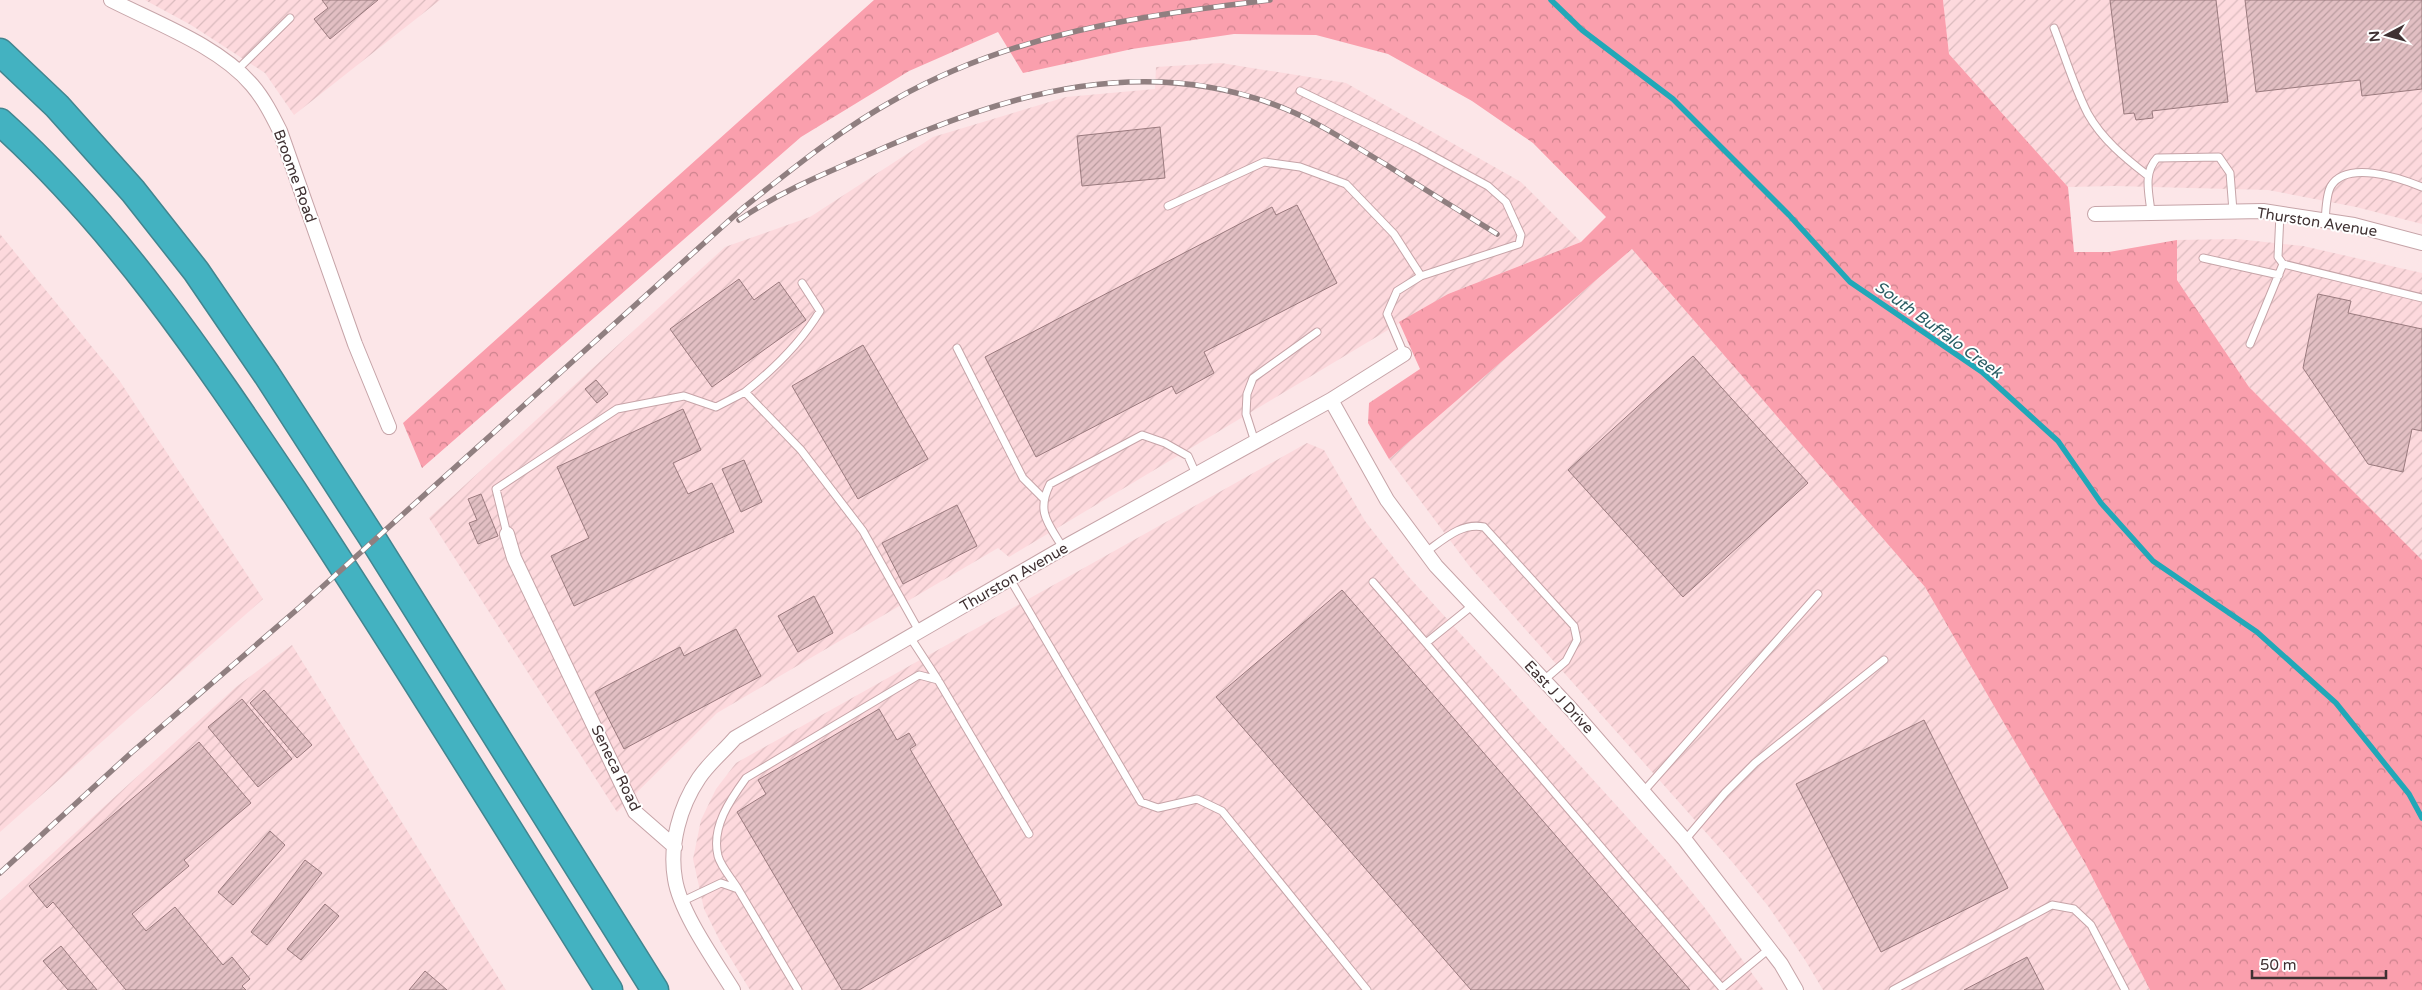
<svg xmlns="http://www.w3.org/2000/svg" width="2422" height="990" font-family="'Varela Round',sans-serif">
	<defs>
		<pattern id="industrial-furrows" width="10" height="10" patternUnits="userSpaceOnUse" patternTransform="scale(1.25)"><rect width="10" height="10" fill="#fdd9dd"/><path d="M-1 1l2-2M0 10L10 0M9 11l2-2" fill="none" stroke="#dabbbe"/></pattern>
		<pattern id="forest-crowns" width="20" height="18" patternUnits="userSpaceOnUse" patternTransform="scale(1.25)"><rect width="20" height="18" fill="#fa9fad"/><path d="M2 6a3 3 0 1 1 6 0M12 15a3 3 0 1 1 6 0" fill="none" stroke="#cc828d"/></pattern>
		<pattern id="building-hatch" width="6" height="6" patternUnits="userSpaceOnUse" patternTransform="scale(1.25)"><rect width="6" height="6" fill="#e2bfc3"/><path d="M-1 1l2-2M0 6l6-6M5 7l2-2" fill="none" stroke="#b99c9f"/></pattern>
	</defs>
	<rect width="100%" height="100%" fill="#fce6e8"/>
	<!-- industrial -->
	<path fill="url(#industrial-furrows)" d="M145,0H440L294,115L265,73L191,25Z
		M1943,0H2422V224L2356,207L2268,190L2115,186L2068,187L1949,54Z
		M1221,63L1346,83L1521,182L1581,242L1448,294L1009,557L998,548L717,713L617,812L429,518L725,247L810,217L933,137L1066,97L1155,89L1156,67Z
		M0,234L119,380L263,599L0,832Z
		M2237,239L2303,246L2422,273V560L2249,387L2177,280V240Z
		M1632,249L1925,587L2085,863L2150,990H1823L1805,960L1768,906L1733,863L1470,567L1389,459Z
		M1307,443L1324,450L1365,521L1408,576L1667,861L1705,908L1764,990H750L720,941L704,909L693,859L701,820L716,789L736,763Z
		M292,645L506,990H0V901L236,687Z"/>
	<!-- forest -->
	<path fill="url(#forest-crowns)" d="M874,0H1943L1949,54L2068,187L2074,252H2109L2177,240V280L2249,387L2422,560V990H2150L2085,863L1925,587L1632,249L1389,459L1368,423L1369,403L1420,369L1399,322L1448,294L1581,242L1606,217L1533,143L1472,101L1388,54L1316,35L1234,34L1132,49L1023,73L998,32L909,71L801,137L422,468L403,423Z"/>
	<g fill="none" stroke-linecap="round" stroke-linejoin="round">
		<!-- stream -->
		<path stroke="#21a8b8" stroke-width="5.5" d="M1551,0L1582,30L1673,99L1789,215L1850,282L1982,372L2058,441L2101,503L2153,561L2257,632L2336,703L2409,794L2422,818"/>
	</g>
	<!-- building -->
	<path fill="url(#building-hatch)" stroke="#9a7a7e" d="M322,0H378L330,39L314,19L328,8Z
		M2110,0H2216L2228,102L2152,111L2153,118L2136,120L2134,113L2124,114Z
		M2245,0H2422V89L2362,96L2360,80L2256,92Z
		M1160,127L1165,178L1082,186L1077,136Z
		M1297,205L1337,283L1204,352L1214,373L1176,394L1172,386L1036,457L985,357L1272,207L1276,215Z
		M739,279L754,300L779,282L806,320L712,387L670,329Z
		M2318,294L2351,301L2348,313L2422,329V431L2412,429L2403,472L2368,464L2303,368Z
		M863,345L928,459L858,499L792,386Z
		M1693,356L1808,483L1683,597L1568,470Z
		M596,380L608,394L597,403L585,389Z
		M683,409L701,450L673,463L688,494L712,483L734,532L574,606L551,556L589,538L557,467Z
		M744,460L762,502L741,512L722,469Z
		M481,494L498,536L478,544L469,523L477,520L468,499Z
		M957,505L977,546L903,584L882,543Z
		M1342,590L1690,990H1471L1216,697Z
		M814,596L833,633L798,652L778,616Z
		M736,629L761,676L624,749L595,692L680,647L684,656Z
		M264,690L312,745L297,758L250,703Z
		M242,699L292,759L258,787L208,727Z
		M879,709L897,740L909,733L916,745L910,749L1002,905L859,990H842L737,812L766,794L758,780Z
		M1924,720L2008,888L1881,952L1796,784Z
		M199,742L251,803L184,860L189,866L132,914L146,931L175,907L223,965L232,957L250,979L242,986L246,990H126L53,902L47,908L29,886Z
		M270,831L285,845L233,905L218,892Z
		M305,860L322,873L267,945L251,932Z
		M325,904L339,916L301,960L287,949Z
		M61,946L97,990H68L43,961Z
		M2027,957L2044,990H1964Z
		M425,971L447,990H409Z"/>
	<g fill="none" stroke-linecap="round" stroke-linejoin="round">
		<!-- lane casing -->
		<g stroke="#c6a4a8" stroke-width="9">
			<path id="lane" d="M2054,28C2065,56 2074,87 2088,114C2102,139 2125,158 2147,175
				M237,70L290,18
				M1300,91L1416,147L1488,186L1506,202L1521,235L1519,244L1421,276
				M1168,206L1264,162L1300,167L1346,184L1394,234L1421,276L1397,291L1387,314L1404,354
				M2151,212C2149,193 2143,173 2157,158L2219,157L2230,173L2233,211
				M2280,214L2278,257L2283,264L2422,298
				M2325,221C2326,211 2326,194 2331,186C2347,160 2400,178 2422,187
				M2203,258L2279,275
				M2250,344L2283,264
				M957,348L1023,478L1043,498
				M745,392C774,369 800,344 820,311L802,283
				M1255,442L1246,414L1247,394L1253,378L1317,332
				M507,534L496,489L617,409L684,396L716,407L745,392L801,450L863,531L919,631
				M1063,548C1048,523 1036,512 1050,484L1142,435L1165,443L1188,456L1196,474
				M1426,552C1444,539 1462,522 1484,527L1574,626L1577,640L1566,661L1544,680
				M1010,579L1141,802L1158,808L1197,799L1222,811L1367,990
				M1373,582L1426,643
				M1473,605L1426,643L1722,988L1769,949
				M910,637L938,680
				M1643,792L1818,594
				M1685,840L1725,793L1755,763L1884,660
				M738,889C732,879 721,867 718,856C711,827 730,800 746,778L919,675L938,680L1029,834
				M683,901L721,883L738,889L798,990
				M1893,990L2052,905L2074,909L2091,925L2125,990"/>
		</g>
		<!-- street casing -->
		<g stroke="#c6a4a8" stroke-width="16">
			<path id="street" d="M111,0C156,23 219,46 252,85C264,99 272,115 280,131L355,344L389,427
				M2095,214L2263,211L2354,225L2422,243
				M1331,400L1387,500L1436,566L1571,709L1685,840L1781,964L1796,990
				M507,534L514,558L635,812L675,847
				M733,990C715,961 680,912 675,879C669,845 680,806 699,778C709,763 724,751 735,738L1070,544L1331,400L1404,354"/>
		</g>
		<!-- highway casing -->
		<g stroke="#42858f" stroke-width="29">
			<path id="highway" d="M0,52L57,106L133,191L196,271L267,375L371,536L655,990
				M0,122C118,228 207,362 295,493C403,657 505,824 609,990"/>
		</g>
		<!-- lane -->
		<use href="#lane" stroke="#fff" stroke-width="7"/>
		<!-- street -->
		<use href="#street" stroke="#fff" stroke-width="14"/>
		<!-- highway -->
		<use href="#highway" stroke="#43b2c1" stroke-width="26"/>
		<!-- rail casing -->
		<g stroke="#907f80" stroke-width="5.5">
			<path id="rail" d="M739,220C781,191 826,173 872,153C1009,93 1150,49 1295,113C1326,127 1356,147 1385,164C1422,188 1460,211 1497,234
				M0,873L131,753L300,607L743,208C792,169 841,129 896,99C1013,33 1139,16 1270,0"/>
		</g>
		<!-- rail -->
		<use href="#rail" stroke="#fff" stroke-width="4" stroke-dasharray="11" stroke-linecap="butt"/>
	</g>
	<g text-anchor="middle" stroke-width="4" stroke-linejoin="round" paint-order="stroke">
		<!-- street labels -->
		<g font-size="15" fill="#3f3132" stroke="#fff">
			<text transform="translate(295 176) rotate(70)" y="5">Broome Road</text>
			<text transform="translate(2317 222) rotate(9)" y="5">Thurston Avenue</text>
			<text transform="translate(1014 577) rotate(-30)" y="5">Thurston Avenue</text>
			<text transform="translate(1559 697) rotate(47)" y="5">East J J Drive</text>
			<text transform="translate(616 768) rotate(64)" y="5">Seneca Road</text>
		</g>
		<!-- water labels -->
		<g font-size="16" font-style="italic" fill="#2a5d64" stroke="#fff">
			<text transform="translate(1939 329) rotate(36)" y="6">South Buffalo Creek</text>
		</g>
	</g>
	<!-- north arrow -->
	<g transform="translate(2387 35) rotate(264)" stroke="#ffffff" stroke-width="4" paint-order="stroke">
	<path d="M0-4L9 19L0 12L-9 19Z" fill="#3f3132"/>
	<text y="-8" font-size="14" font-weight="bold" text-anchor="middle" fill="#3f3132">N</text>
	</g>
	<!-- scale -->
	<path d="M2252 970v8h134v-8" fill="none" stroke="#3f3132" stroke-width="2.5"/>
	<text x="2260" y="970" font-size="15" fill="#3f3132" stroke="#ffffff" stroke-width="4" paint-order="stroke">50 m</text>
</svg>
